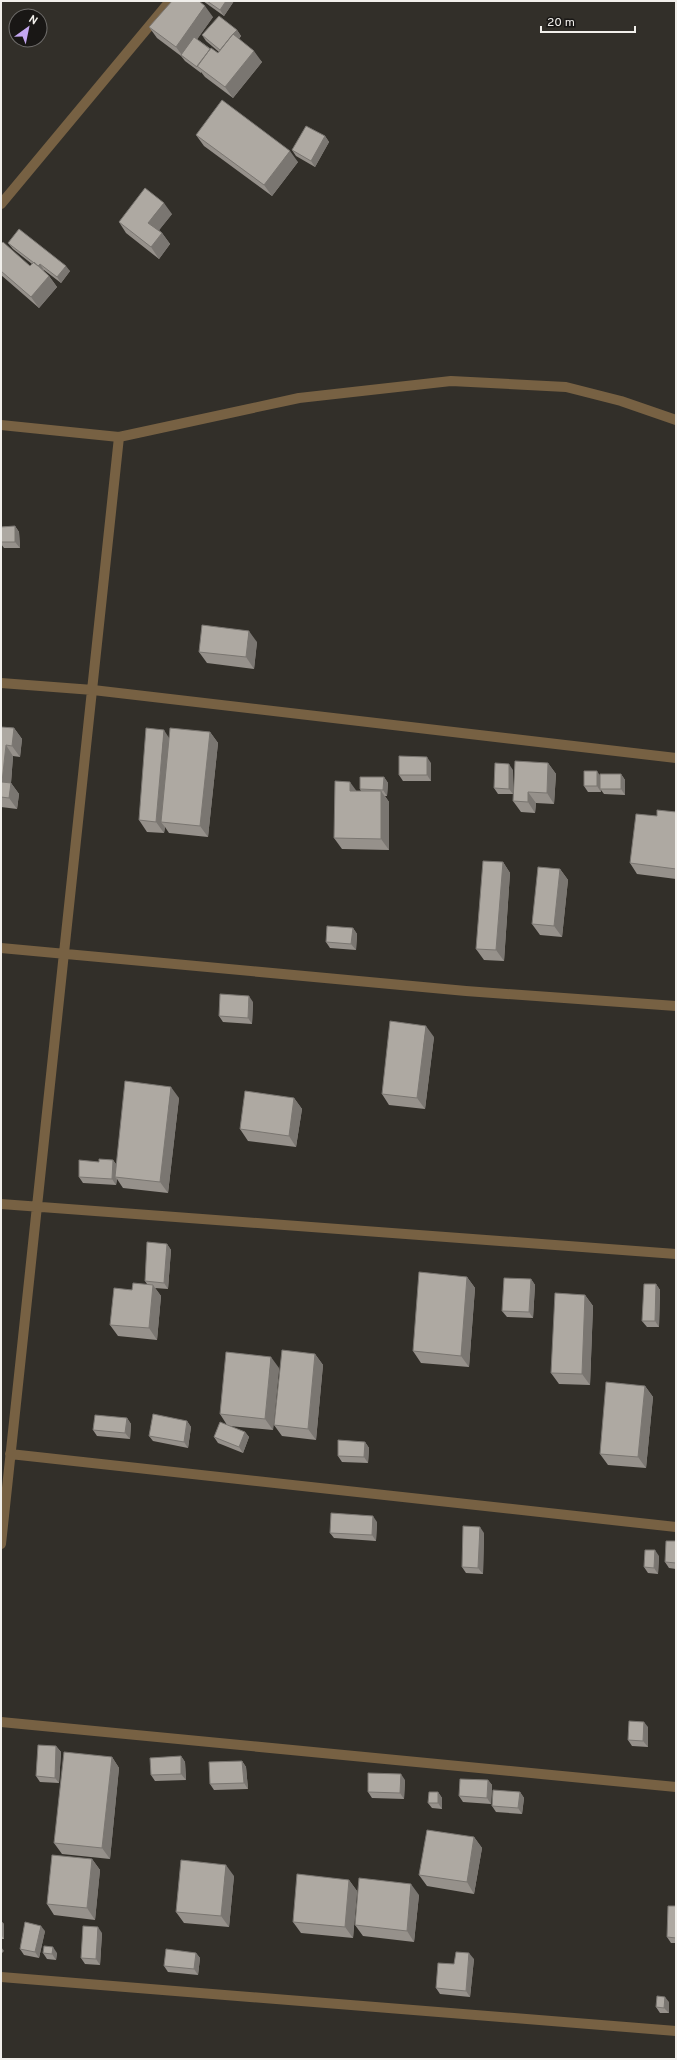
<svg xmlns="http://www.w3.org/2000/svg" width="677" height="2060" font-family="Overpass,sans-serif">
	<rect width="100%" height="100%" fill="#322f29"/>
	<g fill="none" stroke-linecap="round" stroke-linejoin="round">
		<!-- street -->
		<path stroke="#776143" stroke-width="10" d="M1,204L170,1
			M1,425L119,437L299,398L451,381L566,387L621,401L676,420
			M1,683L93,690L676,758
			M1,948L466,991L676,1006
			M1,1204L676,1254
			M10,1454L676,1527
			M1,1544L119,437
			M1,1722L676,1787
			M1,1977L676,2031"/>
	</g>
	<!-- wall -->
	<path fill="#96918b" d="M203,1H234L224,16Z
		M213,17L197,39L211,49L218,53L219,52L206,41L202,35L237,30L241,36L239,39L262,62L233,98L205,77L201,72V73L185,61L181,56L157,38L149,27Z
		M196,135L298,162L272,196L204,146Z
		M325,136L329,142L315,167L296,156L292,150Z
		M172,214L159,230L162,233L170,244L159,259L126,233L119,222Z
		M8,243L70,271L61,283L44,270L43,271L49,276L57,287L39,308L1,275V244L30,266L32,264L13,249Z
		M15,526L19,532L20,548H4L1,544V527Z
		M257,642L254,669L207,663L199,652Z
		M1,727L14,728L22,739L20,757L13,756L11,783L19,794L17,809L1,807Z
		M210,732L218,743L208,837L169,833L165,827L164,833L147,832L139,820L169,738Z
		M431,763V781H403L399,775Z
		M548,763L556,774L554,804L536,803L535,813L521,812L513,801Z
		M513,770V794H498L494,788Z
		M621,774L625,780V795L604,794L601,790V792H588L584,786L600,776Z
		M384,777L388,783L387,796H385L389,802V850L342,849L334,838L356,791H361L360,789Z
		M676,812V879L637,874L630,863Z
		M503,862L510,873L504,961L484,960L476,949Z
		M560,869L568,880L562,937L540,935L532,924Z
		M353,928L357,934L356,950L330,948L326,942Z
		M253,1002L252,1024L223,1022L219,1016Z
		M434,1037L425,1109L389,1105L382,1094Z
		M179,1098L168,1193L123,1188L117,1179L116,1185L83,1183L79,1177L99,1162L113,1160L116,1164Z
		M294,1098L302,1109L296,1147L248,1141L240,1129Z
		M167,1244L171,1250L168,1289L155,1288L161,1296L157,1340L118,1336L110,1325L132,1290L147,1284L145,1281Z
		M467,1277L475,1288L469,1367L421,1363L413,1351Z
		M531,1279L535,1285L533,1318L507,1317L502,1311Z
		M656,1284L660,1290L659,1327H647L642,1321Z
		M585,1295L593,1306L590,1385L559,1384L551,1373Z
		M315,1354L323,1365L316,1440L282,1436L274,1425Z
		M279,1368L273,1430L229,1426L245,1432L249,1437L243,1453L218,1443L214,1437L227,1425L220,1414Z
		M645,1386L653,1397L646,1468L608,1465L600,1454Z
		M127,1418L131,1424L130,1439L97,1436L93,1430Z
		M187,1421L191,1427L188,1448L153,1441L149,1436Z
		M365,1442L369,1448L368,1463L342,1462L338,1456Z
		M377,1522L376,1541L334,1538L330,1533Z
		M484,1533L483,1574L466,1573L462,1567Z
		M676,1541V1569L669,1568L665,1562Z
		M659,1556L658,1574L648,1573L644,1567Z
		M648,1727V1747L632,1746L628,1740Z
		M56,1746L61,1752L59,1783L40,1782L36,1776Z
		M181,1756L185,1762L186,1780L155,1781L151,1775Z
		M112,1757L119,1768L110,1859L62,1854L54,1843Z
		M242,1761L246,1767L248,1789L214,1790L210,1784Z
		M405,1780L404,1799L372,1798L368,1792Z
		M488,1780L492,1785L491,1804L463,1802L459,1796Z
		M438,1792L442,1798V1809L432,1808L428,1803Z
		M520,1792L524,1798L522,1814L496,1812L492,1806Z
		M474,1837L482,1848L474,1894L427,1886L419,1875Z
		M92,1859L100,1870L95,1920L54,1915L47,1904Z
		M234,1876L229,1927L184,1923L176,1912Z
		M349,1880L357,1891L353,1938L301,1933L293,1922Z
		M419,1895L414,1942L363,1936L355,1925Z
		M676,1906V1943H671L667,1937Z
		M1,1921L4,1924V1939H1Z
		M45,1931L39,1958L24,1955L20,1949Z
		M102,1933L100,1965L85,1964L81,1958Z
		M43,1953H57L56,1960L47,1959Z
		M196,1953L200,1958L198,1975L168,1972L164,1966Z
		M474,1959L470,1997L440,1994L436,1988L454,1964Z
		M669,2002V2013H660L656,2007Z"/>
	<!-- shaded-wall -->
	<path fill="#7a7671" d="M226,1H234L224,16L220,10Z
		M205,6L213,17L184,58L176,47Z
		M237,30L241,36L224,56L220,50Z
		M254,51L262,62L233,98L225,87Z
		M325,136L329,142L315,167L311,161Z
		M290,151L298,162L272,196L264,185Z
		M164,203L172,214L156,234L148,223Z
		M162,233L170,244L159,259L151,247Z
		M40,264L44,270L42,272L38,266Z
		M66,266L70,271L61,283L57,277Z
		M49,276L57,287L39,308L31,297Z
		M15,526L19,532L20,548L15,542Z
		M249,631L257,642L254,669L246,657Z
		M14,728L22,739L20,757L12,746Z
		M164,730L171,741L161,822L165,827L164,833L156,822Z
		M210,732L218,743L208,837L200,826Z
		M6,745L13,756L11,783L19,794L17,809L9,798L2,782Z
		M427,757L431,763V781L427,775Z
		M548,763L556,774L554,804L547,793Z
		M509,764L513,770V794L509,789Z
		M597,771L601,777L600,789L601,790V792L597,786Z
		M621,774L625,780V795L621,789Z
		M384,777L388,783L387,796L383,790Z
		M350,782L358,793L350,791Z
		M381,791L389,802V850L381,839Z
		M528,792L536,803L535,813L528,802Z
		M503,862L510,873L504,961L496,950Z
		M560,869L568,880L562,937L554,926Z
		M353,928L357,934L356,950L351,944Z
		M249,996L253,1002L252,1024L248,1018Z
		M426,1026L434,1037L425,1109L417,1098Z
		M171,1087L179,1098L168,1193L160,1182Z
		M294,1098L302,1109L296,1147L289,1136Z
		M113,1160L117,1166L115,1177L117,1179L116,1185L112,1179Z
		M167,1244L171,1250L168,1289L164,1283Z
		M467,1277L475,1288L469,1367L461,1356Z
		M531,1279L535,1285L533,1318L529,1312Z
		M656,1284L660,1290L659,1327L655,1321Z
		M153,1285L161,1296L157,1340L149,1328Z
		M585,1295L593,1306L590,1385L582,1374Z
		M315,1354L323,1365L316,1440L308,1429Z
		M271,1357L279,1368L273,1430L265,1419Z
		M645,1386L653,1397L646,1468L638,1457Z
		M127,1418L131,1424L130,1439L125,1433Z
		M187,1421L191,1427L188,1448L184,1442Z
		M245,1432L249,1437L243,1453L239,1447Z
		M365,1442L369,1448L368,1463L364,1457Z
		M373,1516L377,1522L376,1541L372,1535Z
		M480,1527L484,1533L483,1574L478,1568Z
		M655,1550L659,1556L658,1574L654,1568Z
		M644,1722L648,1727V1747L643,1741Z
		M56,1746L61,1752L59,1783L55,1778Z
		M181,1756L185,1762L186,1780L181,1774Z
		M112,1757L119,1768L110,1859L102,1848Z
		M242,1761L246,1767L248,1789L244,1783Z
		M401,1774L405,1780L404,1799L400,1793Z
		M488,1780L492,1785L491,1804L487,1798Z
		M438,1792L442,1798V1809L438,1803Z
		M520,1792L524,1798L522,1814L518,1808Z
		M474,1837L482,1848L474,1894L467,1882Z
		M92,1859L100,1870L95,1920L87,1908Z
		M226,1865L234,1876L229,1927L221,1916Z
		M349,1880L357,1891L353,1938L345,1927Z
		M411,1884L419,1895L414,1942L407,1931Z
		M1,1921L4,1924V1939L1,1935Z
		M41,1926L45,1931L39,1958L35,1952Z
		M98,1927L102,1933L100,1965L96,1959Z
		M1,1947L4,1951L1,1954Z
		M53,1947L57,1953L56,1960L52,1954Z
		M196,1953L200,1958L198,1975L194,1969Z
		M469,1953L474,1959L470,1997L466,1991Z
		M665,1997L669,2002V2013L664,2008Z"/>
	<!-- building -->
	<path fill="#aea9a2" stroke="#7a7671" d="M172,1H199L205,6L176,47L149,27Z
		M207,1H226L220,10Z
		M219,16L237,30L233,34L220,50L202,35Z
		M233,34L254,51L225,87L197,66L211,48L218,53Z
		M194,37L210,49L197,67L181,55Z
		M222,100L290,151L264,185L196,135Z
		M306,126L325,136L311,161L292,150Z
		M145,188L164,203L148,223L162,233L151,247L119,222Z
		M19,229L66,266L57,277L40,264L38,266L8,243Z
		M3,242L30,266L34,262L49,276L31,297L1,271V244Z
		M15,526V542H1V527Z
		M202,625L249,631L246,657L199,652Z
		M1,727L14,728L12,746L6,745L2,782L11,783L9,798L1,797Z
		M146,728L164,730L156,822L139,820Z
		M170,728L210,732L200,826L161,822Z
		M399,756L427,757V775H399Z
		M515,761L548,763L547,793L528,792V802L513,801Z
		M495,763L509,764V789L494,788Z
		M584,771H597V786H584Z
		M600,774H621V789H600Z
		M360,777H384L383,790L360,789Z
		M335,781L350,782V791H381V839L334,838Z
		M657,810L676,812V869L630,863L636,814L657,816Z
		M483,861L503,862L496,950L476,949Z
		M538,867L560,869L554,926L532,924Z
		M327,926L353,928L351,944L326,942Z
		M220,994L249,996L248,1018L219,1016Z
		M390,1021L426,1026L417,1098L382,1094Z
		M125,1081L171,1087L160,1182L115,1177Z
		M245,1091L294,1098L289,1136L240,1129Z
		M99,1159L113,1160L112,1179L79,1177V1160L99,1162Z
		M147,1242L167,1244L164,1283L145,1281Z
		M419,1272L467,1277L461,1356L413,1351Z
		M504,1278L531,1279L529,1312L502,1311Z
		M133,1283L153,1285L149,1328L110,1325L114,1288L132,1290Z
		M644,1284H656L655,1321H642Z
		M555,1293L585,1295L582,1374L551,1373Z
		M282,1350L315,1354L308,1429L274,1425Z
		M226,1352L271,1357L265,1419L220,1414Z
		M606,1382L645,1386L638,1457L600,1454Z
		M153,1414L187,1421L184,1442L149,1436Z
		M95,1415L127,1418L125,1433L93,1430Z
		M220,1422L245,1432L239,1447L214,1437Z
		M338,1440L365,1442L364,1457L338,1456Z
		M331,1513L373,1516L372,1535L330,1533Z
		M463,1526L480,1527L478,1568L462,1567Z
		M666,1541H676V1563L665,1562Z
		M645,1550H655L654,1568L644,1567Z
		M629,1721L644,1722L643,1741L628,1740Z
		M38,1745L56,1746L55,1778L36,1776Z
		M64,1752L112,1757L102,1848L54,1843Z
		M181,1756V1774L151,1775L150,1758Z
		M242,1761L244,1783L210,1784L209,1762Z
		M368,1773L401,1774L400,1793L368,1792Z
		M460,1779L488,1780L487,1798L459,1796Z
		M493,1790L520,1792L518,1808L492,1806Z
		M429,1792H438V1803H428Z
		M427,1830L474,1837L467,1882L419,1875Z
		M52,1855L92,1859L87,1908L47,1904Z
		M181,1860L226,1865L221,1916L176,1912Z
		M297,1874L349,1880L345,1927L293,1922Z
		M359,1878L411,1884L407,1931L355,1925Z
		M668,1906H676V1938L667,1937Z
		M25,1922L41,1926L35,1952L20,1949Z
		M83,1926L98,1927L96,1959L81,1958Z
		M44,1946L53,1947L52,1954L43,1953Z
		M166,1949L196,1953L194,1969L164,1966Z
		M456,1952L469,1953L466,1991L436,1988L438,1963L454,1964Z
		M657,1996L665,1997L664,2008L656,2007Z"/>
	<!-- border -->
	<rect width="677" height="2060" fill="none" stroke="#f1efeb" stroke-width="4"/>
	<!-- north arrow -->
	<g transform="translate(28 28) rotate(33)"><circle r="19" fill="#191715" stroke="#6f6d6b"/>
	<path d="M0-3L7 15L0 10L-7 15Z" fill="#c4a7f1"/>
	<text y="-6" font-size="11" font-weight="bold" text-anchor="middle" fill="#f1efeb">N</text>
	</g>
	<!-- scale -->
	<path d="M541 26v6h94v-6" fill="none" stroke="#f1efeb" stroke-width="2"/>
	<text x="547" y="26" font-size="12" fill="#f1efeb" stroke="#191715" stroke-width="3" paint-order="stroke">20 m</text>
</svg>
